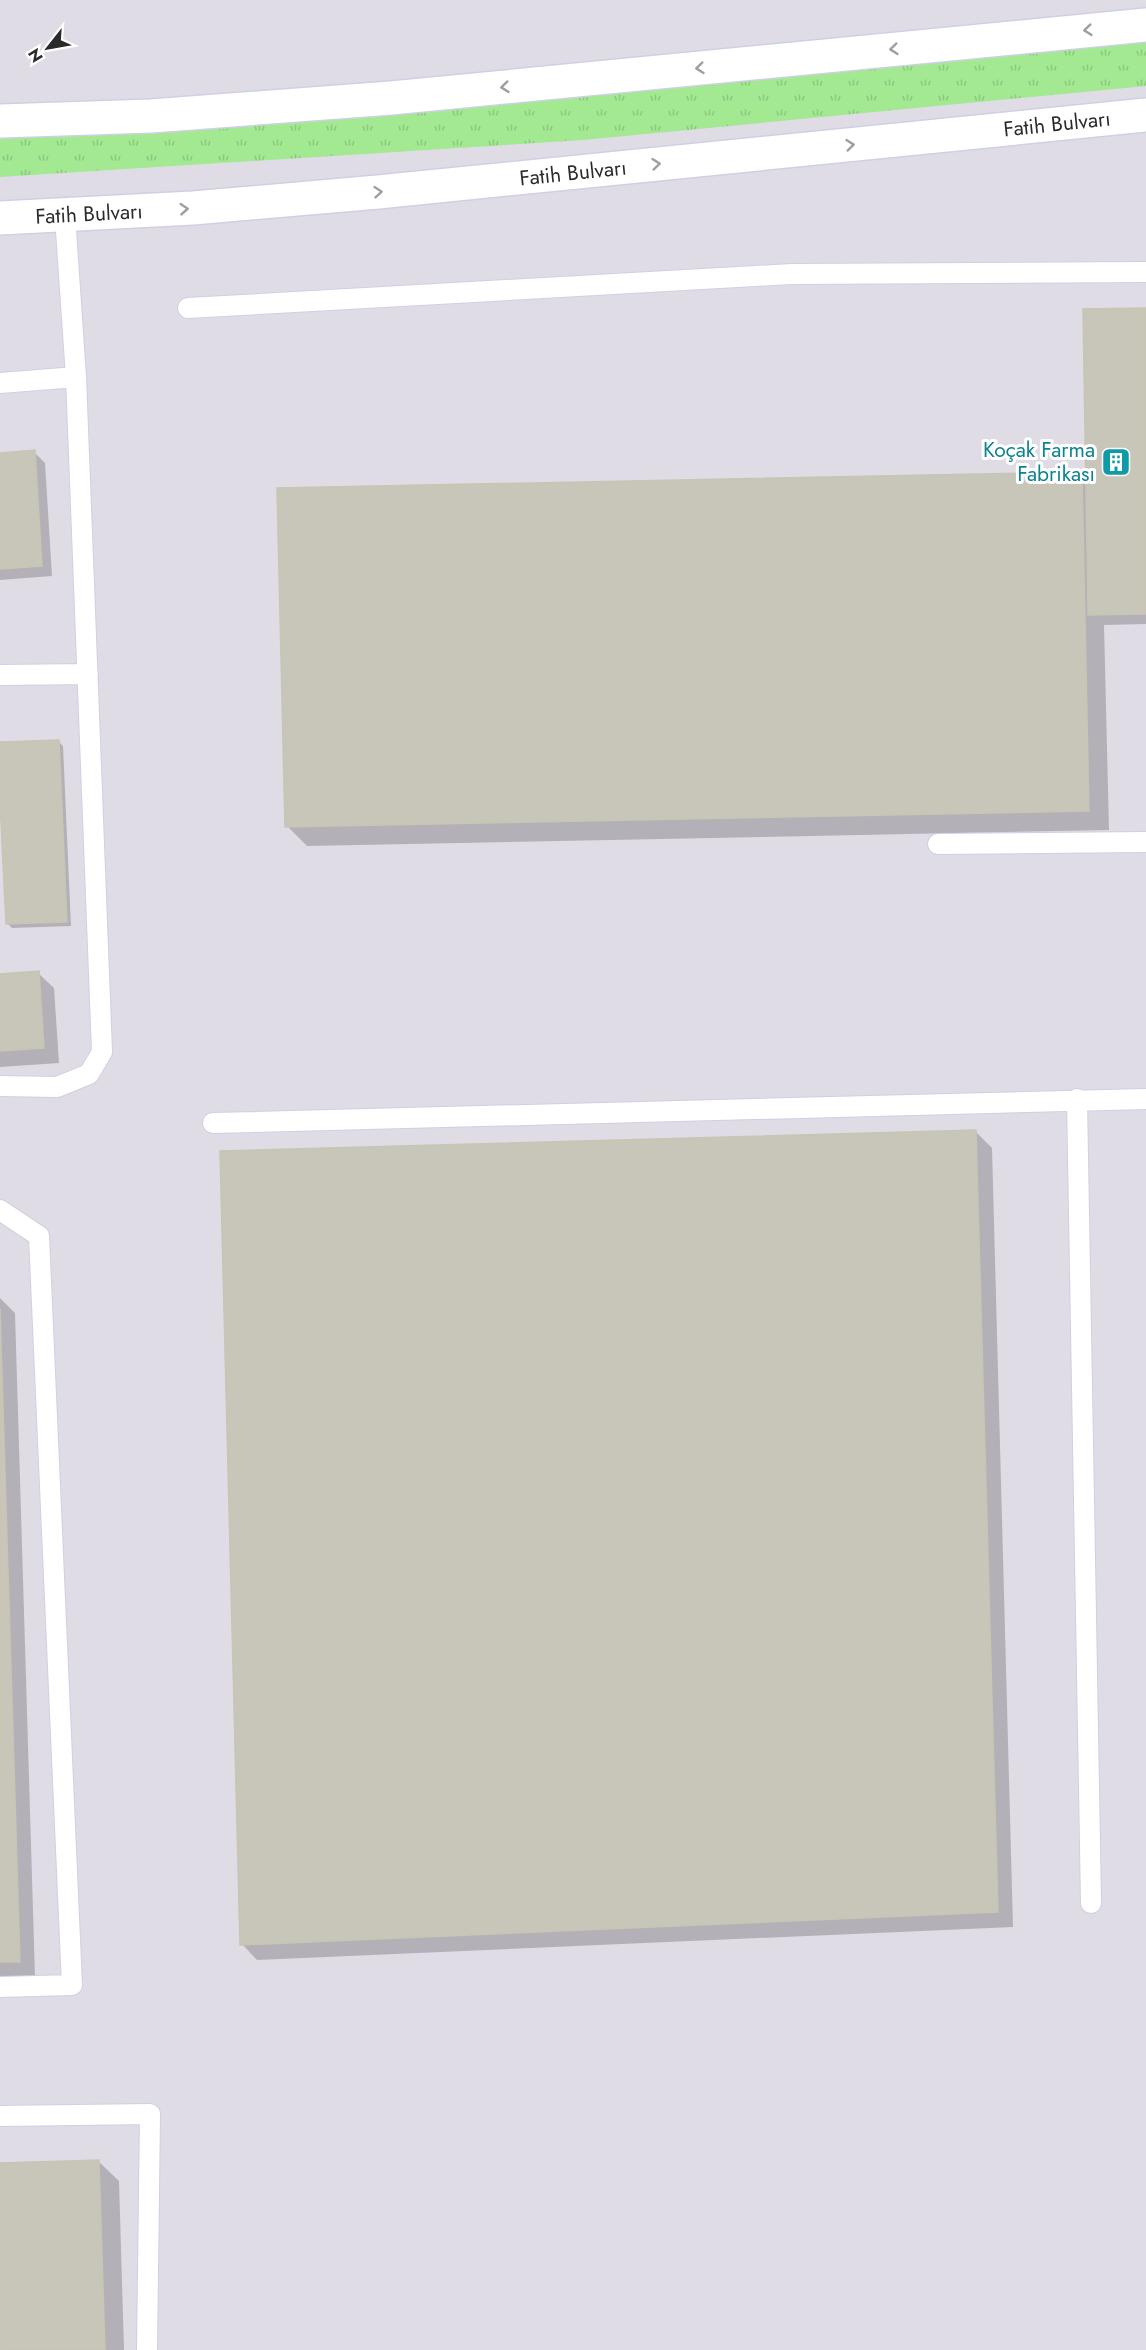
<svg xmlns="http://www.w3.org/2000/svg" width="1146" height="2350" font-family="Jost,sans-serif">
	<defs>
		<pattern id="grass-tufts" width="24" height="20" patternUnits="userSpaceOnUse" patternTransform="scale(1.5)"><rect width="24" height="20" fill="#a2e992"/><path d="M3 7l-1-3M5 7V3M7 7l1-3M15 17l-1-3M17 17v-4M19 17l1-3" fill="none" stroke="#8cc87e"/></pattern>
	</defs>
	<rect width="100%" height="100%" fill="#ede8da"/>
	<!-- industrial -->
	<path fill="#e0dce5" d="M0,0H1146V2350H0Z"/>
	<!-- grass -->
	<path fill="url(#grass-tufts)" d="M1146,37V86L583,140L0,177V137Z"/>
	<!-- shadow -->
	<path fill="#0003" d="M1146,310V624L1104,625L1109,830L307,846L287,826L1081,474L1088,480Z
		M34,452L45,463L52,576L0,580V454Z
		M58,741L63,746L71,926L12,928L7,923L0,743Z
		M38,973L54,988L59,1063L0,1067V975Z
		M976,1132L992,1148L1013,1927L257,1960L242,1944Z
		M0,1298L15,1313L35,1977L0,1978Z
		M98,2161L119,2181L124,2350H0V2164Z"/>
	<!-- building -->
	<path fill="#c8c6b9" stroke="#c9c4b4" stroke-width="1.5" d="M1146,308V614L1088,615L1083,309Z
		M35,450L42,566L0,569V453Z
		M1082,472L1089,811L285,827L277,488Z
		M59,740L67,922L6,924L0,801V742Z
		M39,971L44,1048L0,1051V974Z
		M976,1130L998,1912L240,1945L220,1151Z
		M0,1309L20,1962H0Z
		M99,2160L105,2350H0V2163Z"/>
	<g fill="none" stroke-linecap="round" stroke-linejoin="round">
		<!-- lane casing -->
		<g stroke="#cfd0e4" stroke-width="22">
			<path id="lane" d="M188,308L792,274L1146,272
				M0,383L76,377
				M0,675L88,674
				M938,844L1146,842
				M0,1086L57,1087L89,1074L102,1052L76,377L65,216
				M1077,1099L1091,1903
				M213,1123L1146,1099
				M0,1210L39,1236L72,1985L0,1987
				M0,2116L150,2114L147,2350"/>
		</g>
		<!-- secondary casing -->
		<g stroke="#cfd0e4" stroke-width="36">
			<path id="secondary" d="M0,121L151,116L391,98L1146,25
				M0,218L193,208L378,192L1146,115"/>
		</g>
		<!-- lane -->
		<use href="#lane" stroke="#fff" stroke-width="20"/>
		<!-- secondary -->
		<use href="#secondary" stroke="#fff" stroke-width="33"/>
	</g>
	<!-- one-way arrows -->
	<defs><path id="oneway-chevron" d="M-2-3.5L2.5 0L-2 3.5" fill="none" stroke-width="1.6" stroke-linecap="round" stroke-linejoin="round" transform="scale(1.5)"/></defs>
	<g stroke="#9f9f9f">
		<use href="#oneway-chevron" transform="translate(1088 30) rotate(174)"/>
		<use href="#oneway-chevron" transform="translate(894 49) rotate(174)"/>
		<use href="#oneway-chevron" transform="translate(700 68) rotate(174)"/>
		<use href="#oneway-chevron" transform="translate(505 87) rotate(174)"/>
		<use href="#oneway-chevron" transform="translate(850 145) rotate(-6)"/>
		<use href="#oneway-chevron" transform="translate(656 164) rotate(-6)"/>
		<use href="#oneway-chevron" transform="translate(378 192) rotate(-5)"/>
		<use href="#oneway-chevron" transform="translate(184 209) rotate(-4)"/>
	</g>
	<!-- icons -->
	<defs>
		<g id="building-square" transform="scale(1.5)"><rect x="-9" y="-9" width="18" height="18" rx="4" fill="#0f9aa8" stroke="#fff"/><path d="M-4-6H4V6H1V3H-1V6H-4ZM-2.5-4.3h1.7v1.8h-1.7ZM.8-4.3h1.7v1.8H.8ZM-2.5-1h1.7V.8h-1.7ZM.8-1h1.7V.8H.8Z" fill="#fff"/></g>
	</defs>
	<g fill-rule="evenodd">
		<use href="#building-square" x="1116" y="462"/>
	</g>
	<g text-anchor="middle" stroke-width="6" stroke-linejoin="round" paint-order="stroke">
		<!-- street labels -->
		<g font-size="21" fill="#2a2a2a" stroke="#fff">
			<text transform="translate(1057 124) rotate(-6)" y="7">Fatih Bulvarı</text>
			<text transform="translate(573 173) rotate(-6)" y="7">Fatih Bulvarı</text>
			<text transform="translate(89 214) rotate(-3)" y="7">Fatih Bulvarı</text>
		</g>
		<!-- culture labels -->
		<g font-size="21" fill="#0d838f" stroke="#fff" text-anchor="end">
			<text x="1095" y="457">Koçak Farma<tspan x="1095" dy="24">Fabrikası</tspan></text>
		</g>
	</g>
	<!-- north arrow -->
	<g transform="translate(48 48) rotate(239)" stroke="#ffffff" stroke-width="4.5" paint-order="stroke">
	<path d="M0-4.5L10 22L0 15L-10 22Z" fill="#2a2a2a"/>
	<text y="-9" font-size="16" font-weight="bold" text-anchor="middle" fill="#2a2a2a">N</text>
	</g>
</svg>
